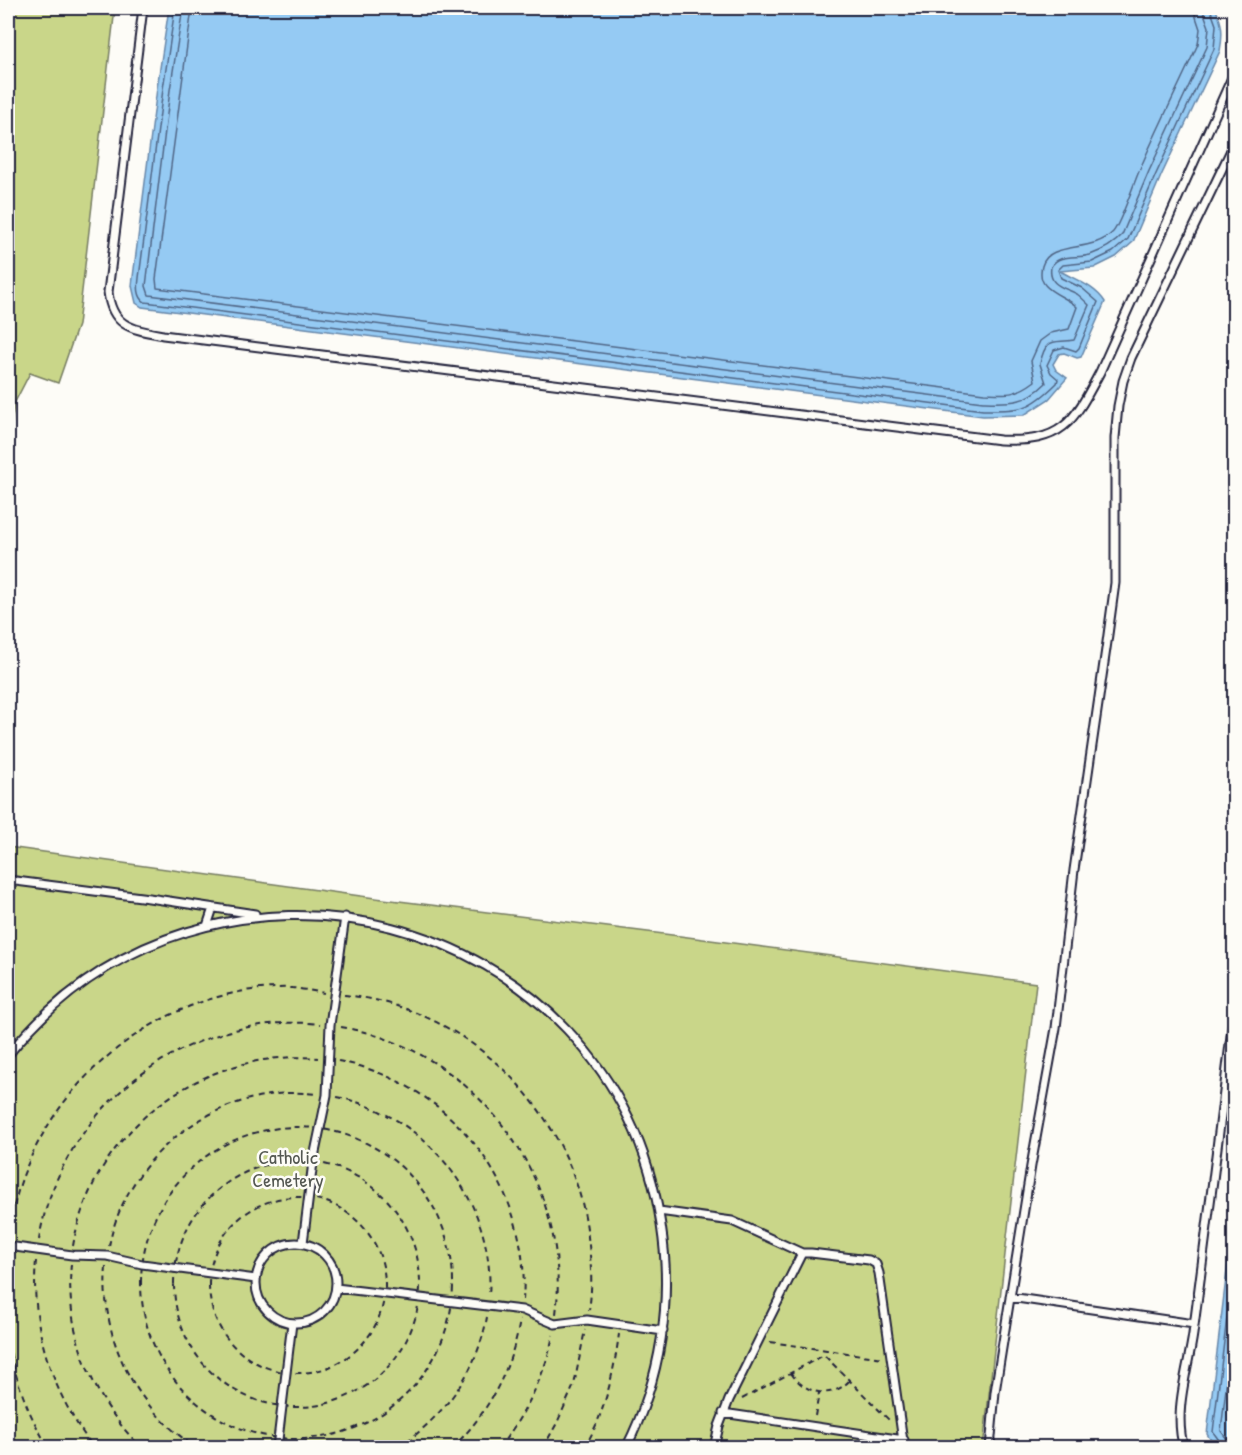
<svg xmlns="http://www.w3.org/2000/svg" width="1242" height="1455" font-family="'Patrick Hand',sans-serif">
	<rect width="100%" height="100%" fill="#fdfcf7"/>
	<filter id="ink" filterUnits="userSpaceOnUse"><feTurbulence type="fractalNoise" baseFrequency=".0167" numOctaves="2"/><feDisplacementMap in="SourceGraphic" scale="12" xChannelSelector="R" yChannelSelector="G"/><feConvolveMatrix kernelMatrix="1 2 1 2 8 2 1 2 1" color-interpolation-filters="sRGB"/></filter>
	<g filter="url(#ink)">
		<!-- green -->
		<path fill="#c9d689" stroke="#767c62" stroke-width="1.5" d="M8,8H115L78,325L58,383L30,373L14,404L8,450Z
			M8,847L375,898L680,936L1036,983L983,1447L8,1448Z"/>
		<!-- water -->
		<path fill="#95caf3" stroke="#6787a9" stroke-width="1.5" d="M169,8H1215C1223,23 1223,35 1220,51L1161,176L1133,242L1116,257L1094,268L1060,271C1076,280 1095,286 1105,302L1081,357L1077,358L1064,353L1059,354L1053,364L1056,370L1067,378L1049,399L1024,415L983,416L142,307L136,303L132,286L133,277L157,88Z
			M1234,1213V1447C1220,1448 1214,1447 1207,1434Z"/>
		<g fill="none" stroke-linecap="round" stroke-linejoin="round">
			<!-- shore -->
			<path stroke="#506585" stroke-width="1.5" d="M175,8L163,89L139,278C138,286 137,297 145,302L983,410C1021,410 1029,411 1057,383L1058,379L1051,373L1047,365L1054,350L1064,347L1076,351L1079,348L1098,302L1082,288L1061,278L1058,270L1063,265L1092,262L1113,252L1128,239L1156,174L1214,49L1216,25L1210,8
				M183,8L170,90L147,278L146,286L149,295L983,402C1011,403 1025,404 1046,383L1040,364C1046,335 1055,344 1074,340L1089,305C1085,301 1081,297 1077,294C1064,287 1048,286 1051,267C1059,253 1076,259 1090,255C1101,251 1114,244 1122,235L1149,171L1207,47L1209,27L1202,8
				M192,8L156,279L157,288L984,393C1007,394 1015,396 1035,381L1031,361L1040,341L1051,333L1069,329L1077,307C1065,294 1035,292 1042,266C1049,240 1092,254 1113,232C1121,223 1134,182 1140,169C1158,127 1179,86 1198,44L1200,29L1193,8
				M1221,1448V1443L1213,1432L1234,1260
				M1229,1448L1227,1439L1221,1431L1234,1320"/>
			<!-- service casing -->
			<g stroke="#22223b" stroke-width="11">
				<path id="service" d="M143,8L108,292C112,327 132,329 163,335L1000,440C1063,443 1073,423 1100,372L1234,73
					M8,880L149,898L255,914
					M207,926L213,908
					M8,1055C207,806 613,907 661,1225C673,1301 661,1379 626,1448
					M659,1211L732,1221L802,1253H811L869,1260L876,1264L879,1273L904,1448
					M256 1283a40 40 0 1 1 80 0a40 40 0 1 1-80 0Z
					M303,1243L313,1162L327,1095L330,1025L345,917
					M8,1246L72,1255L107,1256L142,1264L256,1279
					M336,1288L522,1310L555,1324L587,1320L663,1331
					M1010,1297L1194,1324
					M723,1413L904,1440
					M277,1448L292,1323
					M714,1448L719,1426L729,1400L802,1253
					M990,1448L995,1392L1031,1166L1056,1028L1074,870L1107,642L1115,583V438L1118,406L1123,381L1131,358L1234,144
					M1184,1448C1173,1412 1188,1370 1193,1334C1207,1227 1221,1119 1234,1012"/>
			</g>
			<!-- path -->
			<path stroke="#22223b" stroke-width="2" stroke-dasharray="6 4.5" stroke-linecap="butt" d="M344,995C469,1007 575,1113 588,1237C591,1261 593,1285 589,1310
				M341,1027C475,1049 572,1179 556,1314
				M338,1061C450,1082 532,1186 523,1300
				M337,1097C428,1115 496,1203 489,1296
				M141 1283a156 156 0 1 1 312 0a156 156 0 1 1-312 0Z
				M174 1284a123 123 0 1 1 246 0a123 123 0 1 1-246 0Z
				M209 1285a88 88 0 1 1 176 0a88 88 0 1 1-176 0Z
				M8,1237C12,1213 17,1189 27,1166C70,1063 178,984 292,988C303,989 313,991 324,993
				M39,1240C60,1108 187,1010 320,1024
				M73,1246C93,1130 201,1048 318,1058
				M109,1246C127,1152 221,1083 317,1094
				M36,1261C30,1328 53,1395 94,1448
				M71,1264C65,1332 92,1400 142,1448
				M106,1267C100,1340 136,1409 197,1448
				M770,1342L883,1358
				M8,1343C16,1381 28,1415 49,1448
				M791,1373C805,1394 831,1400 849,1381
				M742,1399L824,1355L890,1421
				M815,1416L819,1393
				M398,1448C444,1416 477,1373 487,1317
				M452,1448C488,1414 512,1368 520,1320
				M499,1448C525,1414 545,1376 553,1335
				M543,1448L557,1423L574,1385L585,1330
				M584,1448C605,1414 614,1372 619,1334"/>
			<!-- service -->
			<use href="#service" stroke="#fdfcf7" stroke-width="7"/>
		</g>
	</g>
	<g text-anchor="middle" stroke-width="5" stroke-linejoin="round" paint-order="stroke">
		<!-- park labels -->
		<g font-size="20" fill="#545852" stroke="#fdfcf7">
			<text x="288" y="1164">Catholic<tspan x="288" dy="23">Cemetery</tspan></text>
		</g>
	</g>
	<!-- margin -->
	<rect width="1242" height="1455" fill="none" stroke="#fdfcf7" stroke-width="30"/>
	<rect x="15" y="15" width="1212" height="1425" fill="none" stroke="#22223b" stroke-width="2" filter="url(#ink)"/>
</svg>
